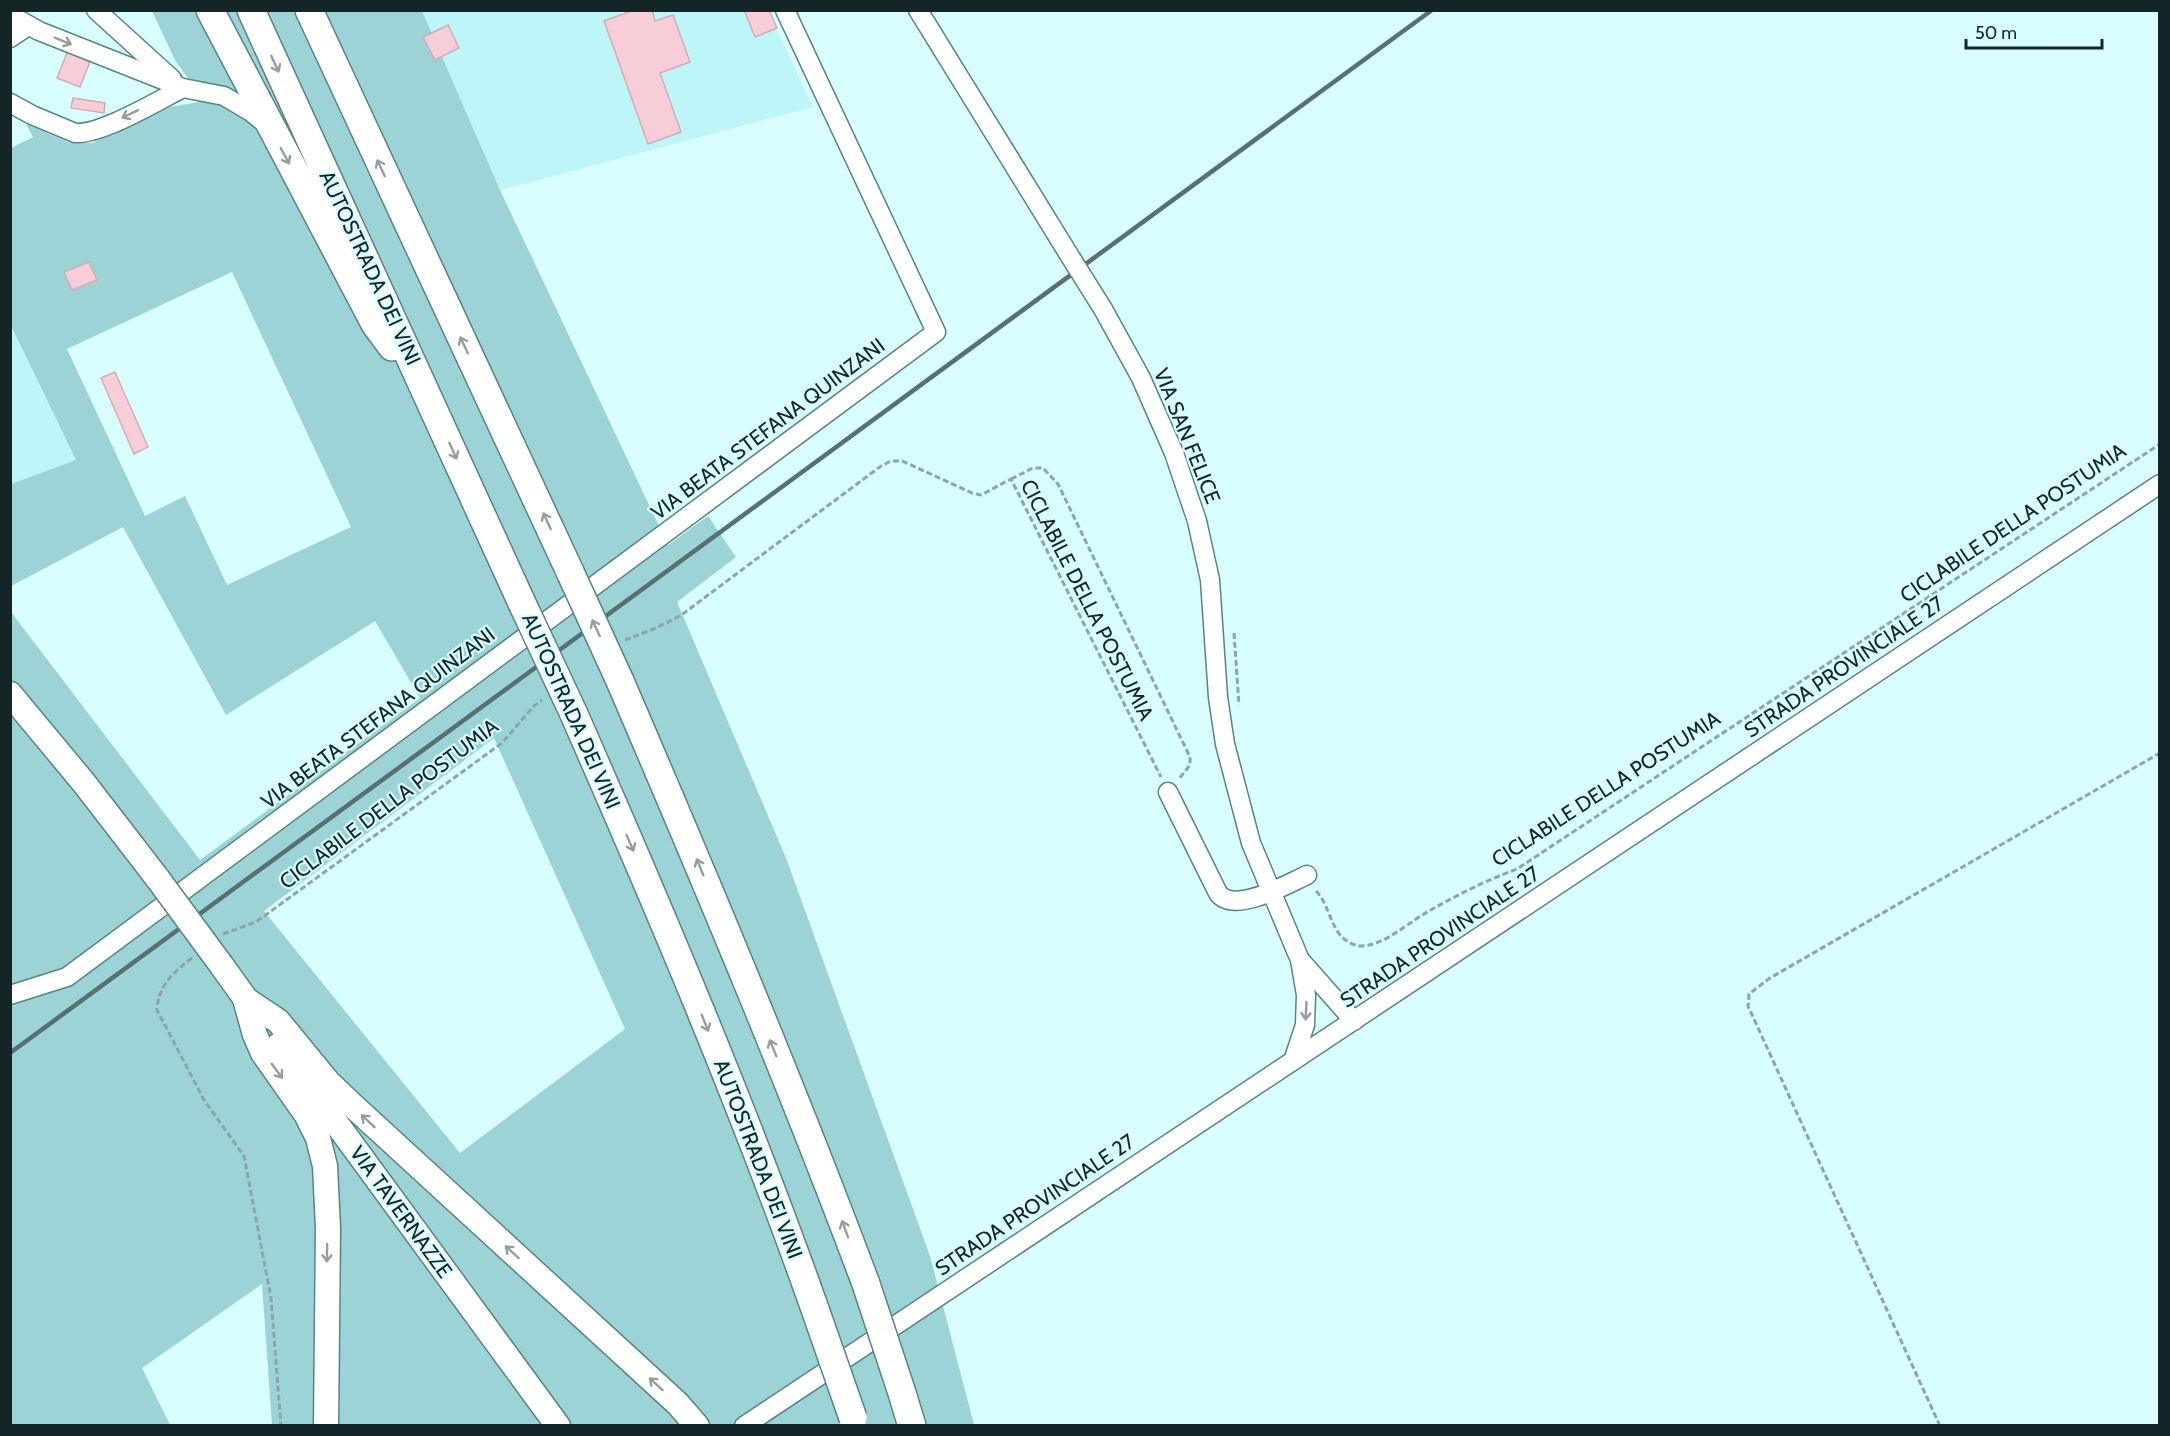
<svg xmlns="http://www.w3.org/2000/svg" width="2170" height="1436" font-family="Cabin,sans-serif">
	<rect width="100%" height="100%" fill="#d8feff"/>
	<!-- built -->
	<path fill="#bcf6f9" d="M421,11H768L813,107L500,190Z
		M10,326L76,460L11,484H10Z"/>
	<!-- green -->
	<path fill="#9bd3d6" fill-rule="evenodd" d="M152,11H422L500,190L668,545L708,516L736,557L677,602L786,858L930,1256L974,1425H272L262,1284L142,1368L170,1425H11V612L200,860L420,698L375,621L226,715L123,527L11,586V484L76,460L11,326V148L33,137L26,124L70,143H92L170,107L199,102L197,91L175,60ZM232,272L351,527L227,585L185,496L145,516L67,349ZM494,738L625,1029L460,1153L264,911Z"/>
	<!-- building -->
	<path fill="#f7cdd7" stroke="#d4acb5" stroke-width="1.5" d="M634,10H652L655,21L673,15L690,62L660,73L681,132L648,144L604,21Z
		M744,10H769L777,28L755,37Z
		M448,25L459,48L435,60L423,37Z
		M70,45L93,54L80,87L57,78Z
		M73,98L105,103L104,113L71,108Z
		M89,262L97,280L72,290L64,272Z
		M115,372L148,447L134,454L101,378Z"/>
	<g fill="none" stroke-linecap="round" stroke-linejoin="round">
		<!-- minor casing -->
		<g stroke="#588486" stroke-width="21">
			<path id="minor" d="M96,10L172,79
				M918,10L1071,258
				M10,15L39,31L183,88L224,96L251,112L266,124
				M10,38L28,26
				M10,103L32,115L75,133C101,135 157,101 183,88
				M1103,309L1141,378L1174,453L1197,521L1210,580L1218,697L1225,744L1251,843L1300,960L1306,995L1305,1025L1293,1061
				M1168,792L1218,893C1234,915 1287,884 1307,875
				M1301,961L1354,1021
				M10,995L67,977L936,332L785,10
				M744,1426L2160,484"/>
		</g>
		<!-- major casing -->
		<g stroke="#588486" stroke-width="27">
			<path id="major" d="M10,694L84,783L158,879
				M222,966L255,1012
				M245,999L278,1021L329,1083L351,1104L678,1404L697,1426
				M245,999L255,1035L263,1053L306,1114L318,1138L325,1166L328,1228L326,1426
				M279,1045L558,1426"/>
		</g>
		<!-- highway casing -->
		<g stroke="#588486" stroke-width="30">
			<path id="highway" d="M210,10L375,324L392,347
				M251,10L521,601
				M309,10L571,574
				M620,681C706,881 790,1081 866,1284
				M573,712C660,910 744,1108 816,1312
				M902,1393L912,1426"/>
		</g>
		<!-- path -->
		<path stroke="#89a7a8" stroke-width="3" stroke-dasharray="6 3" stroke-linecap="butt" d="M1011,479L1033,468H1043L1058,484L1190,757V765L1179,779
			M1234,633L1239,705
			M625,640L656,628L680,616L881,466L891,461H902L972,493L981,495L1011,479L1161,777
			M1316,891C1330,905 1330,930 1347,941C1354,946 1362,947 1369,945C1389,941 1411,921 1429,911C1457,895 1487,880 1517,869L2160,444
			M223,934L256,922L502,743L534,706L542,700
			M192,958C174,972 158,985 157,1010L204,1100L244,1156L271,1298L281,1426
			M1940,1426L1748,1006L1749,994L1770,978L2160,753"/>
		<!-- minor -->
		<use href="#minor" stroke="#fff" stroke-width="18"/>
		<!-- major -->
		<use href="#major" stroke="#fff" stroke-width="24"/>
		<!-- highway -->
		<use href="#highway" stroke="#fff" stroke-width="27"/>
		<!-- rail -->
		<path stroke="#577071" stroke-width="4.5" d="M10,1053L1432,10"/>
		<!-- minor-bridge casing -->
		<g stroke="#588486" stroke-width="21" stroke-linecap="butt">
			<path id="minor-bridge" d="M1071,258L1103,309"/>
		</g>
		<!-- major-bridge casing -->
		<g stroke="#588486" stroke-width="27" stroke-linecap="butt">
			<path id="major-bridge" d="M158,879L222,966"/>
		</g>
		<!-- highway-bridge casing -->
		<g stroke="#588486" stroke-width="30" stroke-linecap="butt">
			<path id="highway-bridge" d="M571,574L620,681
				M521,601L573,712
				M866,1284L902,1393
				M816,1312L853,1418"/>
		</g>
		<!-- minor-bridge -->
		<use href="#minor-bridge" stroke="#fff" stroke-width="18"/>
		<!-- major-bridge -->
		<use href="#major-bridge" stroke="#fff" stroke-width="24"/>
		<!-- highway-bridge -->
		<use href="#highway-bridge" stroke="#fff" stroke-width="27"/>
	</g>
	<!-- one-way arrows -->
	<defs><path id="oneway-shaft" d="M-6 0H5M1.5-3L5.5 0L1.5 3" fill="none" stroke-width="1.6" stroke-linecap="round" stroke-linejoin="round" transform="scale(1.5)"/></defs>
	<g stroke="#959d9d">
		<use href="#oneway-shaft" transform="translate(63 41) rotate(22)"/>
		<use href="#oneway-shaft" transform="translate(275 64) rotate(65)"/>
		<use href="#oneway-shaft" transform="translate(130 114) rotate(154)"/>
		<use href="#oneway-shaft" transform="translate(285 156) rotate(62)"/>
		<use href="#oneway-shaft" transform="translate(381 168) rotate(-115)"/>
		<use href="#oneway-shaft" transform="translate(464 345) rotate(-115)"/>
		<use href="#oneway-shaft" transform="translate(453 451) rotate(66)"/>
		<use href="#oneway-shaft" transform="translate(547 521) rotate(-115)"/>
		<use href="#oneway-shaft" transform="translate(596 628) rotate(-115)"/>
		<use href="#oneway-shaft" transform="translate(630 843) rotate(66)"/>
		<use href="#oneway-shaft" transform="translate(700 867) rotate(-112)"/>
		<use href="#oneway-shaft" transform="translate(1306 1011) rotate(93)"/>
		<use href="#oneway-shaft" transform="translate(705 1023) rotate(68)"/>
		<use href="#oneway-shaft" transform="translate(773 1048) rotate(-112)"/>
		<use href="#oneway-shaft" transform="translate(277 1071) rotate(54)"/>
		<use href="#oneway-shaft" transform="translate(368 1121) rotate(-137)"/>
		<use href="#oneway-shaft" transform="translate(845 1229) rotate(-110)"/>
		<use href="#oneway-shaft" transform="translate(512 1252) rotate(-138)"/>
		<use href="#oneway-shaft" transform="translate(327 1253) rotate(91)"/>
		<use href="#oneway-shaft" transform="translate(656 1384) rotate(-138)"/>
	</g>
	<g text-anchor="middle" stroke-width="4.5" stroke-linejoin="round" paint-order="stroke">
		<!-- street labels -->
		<g font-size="21" fill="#132526" stroke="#d8feff">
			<text transform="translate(370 268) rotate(65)" y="7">AUTOSTRADA DEI VINI</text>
			<text transform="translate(768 429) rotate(-37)" y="7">VIA BEATA STEFANA QUINZANI</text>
			<text transform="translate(1187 436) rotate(68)" y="7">VIA SAN FELICE</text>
			<text transform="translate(2013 523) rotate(-34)" y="7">CICLABILE DELLA POSTUMIA</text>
			<text transform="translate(1087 600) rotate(63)" y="7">CICLABILE DELLA POSTUMIA</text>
			<text transform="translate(1844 667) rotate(-34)" y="7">STRADA PROVINCIALE 27</text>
			<text transform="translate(571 711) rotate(66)" y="7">AUTOSTRADA DEI VINI</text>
			<text transform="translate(378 718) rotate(-37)" y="7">VIA BEATA STEFANA QUINZANI</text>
			<text transform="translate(1606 789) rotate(-33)" y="7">CICLABILE DELLA POSTUMIA</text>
			<text transform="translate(389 804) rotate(-37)" y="7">CICLABILE DELLA POSTUMIA</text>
			<text transform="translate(1440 937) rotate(-34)" y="7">STRADA PROVINCIALE 27</text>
			<text transform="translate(758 1159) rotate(69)" y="7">AUTOSTRADA DEI VINI</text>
			<text transform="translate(1035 1205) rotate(-34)" y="7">STRADA PROVINCIALE 27</text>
			<text transform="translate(401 1212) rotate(54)" y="7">VIA TAVERNAZZE</text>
		</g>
	</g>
	<!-- border -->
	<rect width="2170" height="1436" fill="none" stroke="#132526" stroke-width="24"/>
	<!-- scale -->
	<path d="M1966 39v9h136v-9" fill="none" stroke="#132526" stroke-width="3"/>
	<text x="1975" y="39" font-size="18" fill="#132526" stroke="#d8feff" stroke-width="4.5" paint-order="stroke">50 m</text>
</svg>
